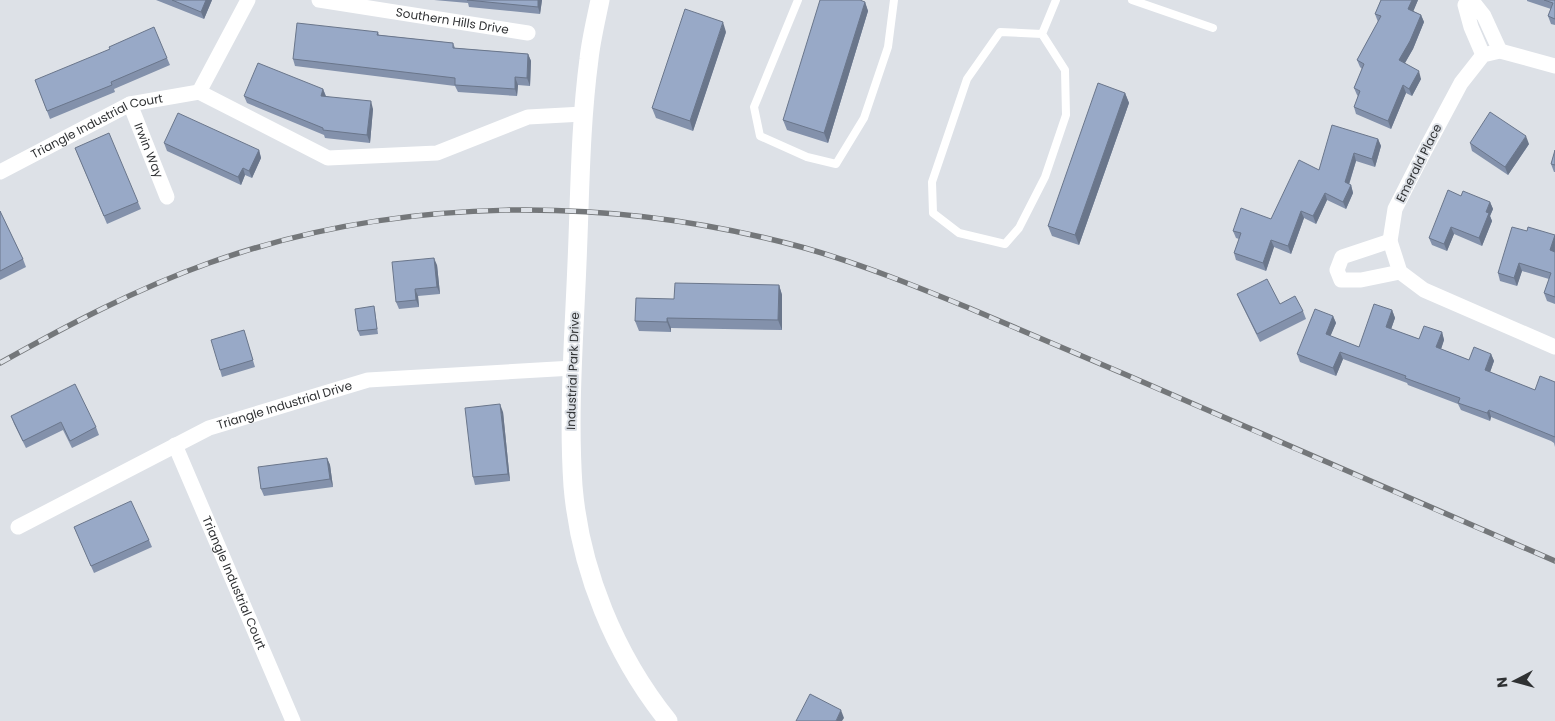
<svg xmlns="http://www.w3.org/2000/svg" width="1555" height="721" font-family="Poppins,sans-serif">
	<rect width="100%" height="100%" fill="#dde1e7"/>
	<g fill="none" stroke-linecap="round" stroke-linejoin="round">
		<!-- service -->
		<path stroke="#fff" stroke-width="8" d="M798,0L754,107L760,136L807,157L836,164L864,118L888,47L894,0
			M1132,0L1213,28
			M1000,32L1042,34L1065,70L1066,115L1045,177L1019,228L1005,244L959,233L933,213L932,182L967,79Z
			M1042,34L1056,0"/>
		<!-- minor -->
		<g stroke="#fff" stroke-width="15">
			<path d="M248,0L199,92L328,158L437,153L528,117L583,114"/>
			<path id="s1" d="M319,0L528,33"/>
			<path d="M1483,55L1471,27L1465,5L1473,2L1484,16L1500,51"/>
			<path d="M1555,66L1500,51L1483,55L1461,83L1422,156L1395,209L1390,241L1400,272L1424,290L1555,347"/>
			<path id="s2" d="M130,104L167,197"/>
			<path id="s3" d="M0,172L130,104L199,92"/>
			<path d="M1390,241L1342,257L1337,270L1341,280H1361L1400,272"/>
			<path id="s4" d="M175,445L293,721"/>
			<path id="s5" d="M18,527L209,428L368,380L573,368"/>
		</g>
		<!-- tertiary -->
		<path stroke="#fff" stroke-width="19" d="M600,0C596,20 591,40 589,59C580,127 580,195 577,263C574,337 568,412 573,486C580,570 615,655 668,721"/>
		<!-- rail casing -->
		<g stroke="#74777a" stroke-width="5.5">
			<path id="rail" d="M0,363C68,325 136,289 209,263C400,195 612,195 805,248C861,264 915,286 969,308C1022,331 1076,353 1129,376C1271,438 1413,500 1555,561"/>
		</g>
		<!-- rail -->
		<use href="#rail" stroke="#dde1e7" stroke-width="4" stroke-dasharray="11" stroke-linecap="butt"/>
	</g>
	<!-- wall -->
	<path fill="#8391ab" d="M156,0H212L204,19Z
		M434,0H542L540,14L469,7L468,3Z
		M1381,0H1418L1413,11L1421,15L1424,22L1413,49L1405,63L1421,79L1412,96L1406,93L1391,129L1356,114L1354,107L1358,96L1357,95L1354,88L1362,69L1360,67L1357,60L1378,22L1375,14Z
		M1527,0H1555V25L1551,24L1548,16L1551,9L1527,1Z
		M865,2L868,11L828,143L787,130L783,120Z
		M378,32L379,35L453,43L455,48L528,54L531,61L530,86L518,85L517,96L458,92L455,86L295,66L293,59Z
		M726,32L693,131L656,118L652,108Z
		M167,58L170,65L114,89L115,92L50,119L35,80Z
		M323,89L326,96L373,109L370,143L325,138L324,135L247,103L244,96Z
		M1125,93L1129,103L1079,245L1052,236L1048,226Z
		M1378,139L1381,146L1375,167L1356,161L1349,185H1351L1353,193L1346,209L1327,200L1316,224L1304,218L1291,254L1274,247L1266,271L1236,260L1234,253L1239,239L1236,238L1233,231L1271,219L1319,170Z
		M164,143L259,150L261,158L252,178L245,175L241,185L167,151Z
		M1470,143L1529,144L1508,175L1472,151Z
		M75,148L138,202L141,209L107,224Z
		M1555,150V172H1554L1551,164Z
		M1461,196L1490,202L1493,209L1490,216L1492,221L1482,246L1454,234L1447,251L1432,245L1429,238Z
		M0,211L23,259L26,267L0,280Z
		M1527,231L1555,235V304L1547,301L1544,293L1549,279L1522,271L1517,286L1500,281L1498,273Z
		M437,265L440,294L418,296L419,307L399,309L396,302Z
		M779,285L782,295V330L671,328V332L639,331L635,321L674,299Z
		M1237,294L1280,304L1303,311L1306,319L1260,342L1240,301Z
		M374,306L375,311L378,334L360,336L358,331Z
		M1392,310L1395,318L1391,329L1419,339L1442,332L1444,340L1441,349L1469,360L1491,354L1494,361L1490,372L1535,390L1555,382V447L1554,443L1551,441L1491,417L1490,421L1461,410L1458,404L1408,385L1407,383L1343,359L1336,376L1300,362L1297,354L1333,316L1336,323L1330,336L1359,347Z
		M246,337L255,367L222,377L220,370Z
		M503,412L510,481L475,485L473,477Z
		M11,416L96,427L99,435L72,448L63,430L26,448L14,424Z
		M327,458L330,465L333,487L264,496L261,489Z
		M74,527L149,540L152,547L94,573Z"/>
	<!-- shaded-wall -->
	<path fill="#6a768b" d="M206,0H212L204,19L201,12Z
		M538,0H542L540,14L538,7Z
		M1412,0H1418L1411,17L1408,9Z
		M865,2L868,11L828,143L824,133Z
		M1421,15L1424,22L1413,49L1402,68L1399,60Z
		M723,22L726,32L693,131L690,121Z
		M528,54L531,61L530,86L527,78Z
		M1419,71L1421,79L1412,96L1409,89Z
		M515,77L518,85L517,96L515,89Z
		M1403,85L1406,93L1391,129L1388,121Z
		M323,89L326,97L321,96Z
		M1125,93L1129,103L1079,245L1075,235Z
		M371,101L373,109L370,143L367,135Z
		M1526,136L1529,144L1508,175L1505,167Z
		M1378,139L1381,146L1375,167L1372,159Z
		M259,150L261,158L252,178L249,171Z
		M1354,153L1356,161L1347,190L1345,182Z
		M243,168L245,175L241,185L238,177Z
		M1351,185L1353,193L1346,209L1343,202Z
		M1325,193L1327,200L1316,224L1313,216Z
		M1490,202L1493,209L1490,216L1492,221L1482,246L1479,238L1486,212Z
		M1301,211L1304,218L1291,254L1288,246Z
		M1451,227L1454,234L1447,251L1444,244Z
		M1555,235V251L1553,258L1550,250Z
		M1271,240L1274,247L1266,271L1263,263Z
		M434,258L437,265L440,294L437,287Z
		M1519,263L1522,271L1517,286L1514,278Z
		M779,285L782,295V330L778,320Z
		M415,289L418,296L419,307L416,300Z
		M1392,310L1395,318L1389,335L1386,327Z
		M1333,316L1336,323L1328,342L1326,334Z
		M667,318L671,328V332L667,322Z
		M1442,332L1444,340L1439,355L1436,347Z
		M1340,352L1343,359L1336,376L1333,368Z
		M1491,354L1494,361L1488,378L1485,370Z
		M500,404L503,412L510,481L508,474Z
		M1489,410L1491,417L1490,421L1487,413Z
		M327,458L330,465L333,487L330,479Z
		M841,710L844,718L842,721H836Z"/>
	<!-- building -->
	<path fill="#98a9c7" stroke="#6a768b" d="M172,0H206L201,12Z
		M467,0H538V7Z
		M820,0H860L865,2L824,133L783,120Z
		M1381,0H1412L1408,9L1421,15L1410,41L1399,60L1419,71L1409,89L1403,85L1388,121L1354,107L1360,91L1354,88L1364,64L1357,60L1381,16L1375,14Z
		M1544,0H1555V19L1548,16L1553,3Z
		M685,9L723,22L690,121L652,108Z
		M297,23L378,32L377,35L453,43V48L528,54L527,78L515,77V89L455,85V78L293,59Z
		M154,27L167,58L111,82L112,85L47,111L35,80L110,49L109,47Z
		M258,63L323,89L321,96L371,101L367,135L323,130V128L244,96Z
		M1098,83L1125,93L1075,235L1048,226Z
		M1490,112L1526,136L1505,167L1470,143Z
		M178,113L259,150L249,171L243,168L238,177L164,143Z
		M1332,125L1378,139L1372,159L1354,153L1345,182L1351,185L1343,202L1325,193L1313,216L1301,211L1288,246L1271,240L1263,263L1234,253L1241,233L1233,231L1241,208L1271,219L1299,160L1319,170Z
		M109,133L138,202L104,216L75,148Z
		M1555,150V165L1551,164Z
		M1448,190L1461,196L1463,191L1490,202L1486,212L1489,213L1479,238L1451,227L1444,244L1429,238Z
		M0,211L23,259L0,271Z
		M1512,227L1527,231L1528,227L1555,235L1550,250L1555,252V297L1544,293L1551,273L1519,263L1514,278L1498,273Z
		M434,258L437,287L415,289L416,300L396,302L392,262Z
		M1267,279L1280,304L1295,296L1303,311L1257,334L1237,294Z
		M675,283L779,285L778,320L667,318V322L635,321L636,298L674,299Z
		M1374,304L1392,310L1386,327L1419,339L1424,326L1442,332L1436,347L1469,360L1474,347L1491,354L1485,370L1535,390L1540,376L1555,382V437L1489,410L1487,413L1458,403L1460,398L1405,378L1406,376L1340,352L1333,368L1297,354L1315,309L1333,316L1326,334L1359,347Z
		M374,306L377,329L358,331L355,309Z
		M244,330L253,360L220,370L211,340Z
		M75,384L96,427L70,441L61,422L23,441L11,416Z
		M500,404L508,474L473,477L465,408Z
		M327,458L330,479L261,489L258,467Z
		M131,501L149,540L91,566L74,527Z
		M810,694L841,710L836,721H796Z"/>
	<g text-anchor="middle" stroke-width="4" stroke-linejoin="round" paint-order="stroke">
		<!-- street labels -->
		<g font-size="12" fill="#2f3133" stroke="#dde1e7">
			<text dy="4" stroke="none"><textPath href="#s1" startOffset="135">Southern Hills Drive</textPath></text>
			<text dy="4" stroke="none"><textPath href="#s3" startOffset="108">Triangle Industrial Court</textPath></text>
			<text dy="4" stroke="none"><textPath href="#s2" startOffset="50">Irwin Way</textPath></text>
			<text transform="translate(1419 163) rotate(-63)" y="4">Emerald Place</text>
			<text transform="translate(573 371) rotate(-88)" y="4">Industrial Park Drive</text>
			<text dy="4" stroke="none"><textPath href="#s5" startOffset="294">Triangle Industrial Drive</textPath></text>
			<text dy="4" stroke="none"><textPath href="#s4" startOffset="150">Triangle Industrial Court</textPath></text>
		</g>
	</g>
	<!-- north arrow -->
	<g transform="translate(1515 681) rotate(264)" stroke="#dde1e7" stroke-width="4" paint-order="stroke">
	<path d="M0-4L9 19L0 12L-9 19Z" fill="#2f3133"/>
	<text y="-8" font-size="14" font-weight="bold" text-anchor="middle" fill="#2f3133">N</text>
	</g>
</svg>
